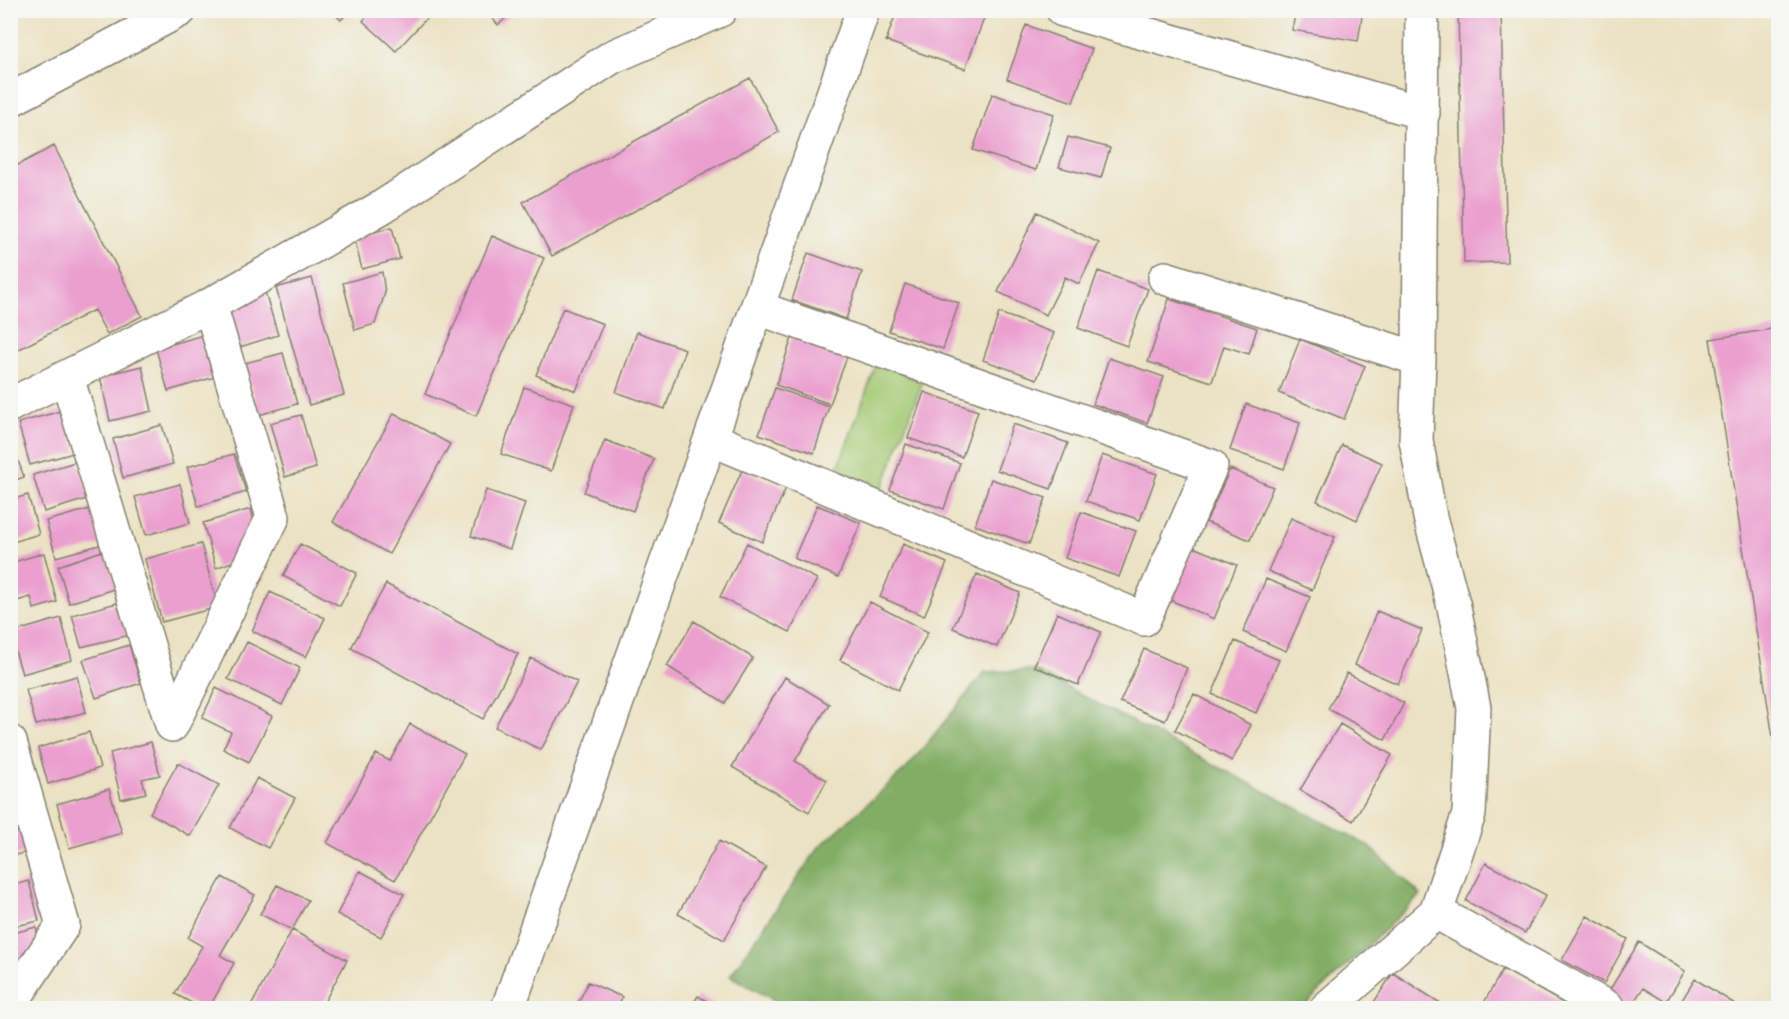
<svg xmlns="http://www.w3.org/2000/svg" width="1789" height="1019" font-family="Pangolin,sans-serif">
	<rect width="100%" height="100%" fill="#f6f6f2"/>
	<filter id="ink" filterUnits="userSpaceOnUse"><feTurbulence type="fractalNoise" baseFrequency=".0167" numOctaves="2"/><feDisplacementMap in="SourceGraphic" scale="12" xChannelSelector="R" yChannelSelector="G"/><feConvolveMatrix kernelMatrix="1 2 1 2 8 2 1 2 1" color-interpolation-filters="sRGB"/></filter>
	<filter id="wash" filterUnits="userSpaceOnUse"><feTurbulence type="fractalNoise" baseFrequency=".008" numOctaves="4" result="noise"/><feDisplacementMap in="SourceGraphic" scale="24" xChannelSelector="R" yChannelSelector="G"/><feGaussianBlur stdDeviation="1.35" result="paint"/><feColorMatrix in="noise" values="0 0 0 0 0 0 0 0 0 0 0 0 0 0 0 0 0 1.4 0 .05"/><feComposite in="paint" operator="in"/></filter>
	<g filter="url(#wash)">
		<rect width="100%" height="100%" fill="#ebe2c3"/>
		<!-- green -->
		<path fill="#a4c973" stroke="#607248" stroke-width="1.5" d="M877,363L923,381L880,494L834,478Z"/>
		<!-- forest -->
		<path fill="#83ad65" stroke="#506440" stroke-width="1.5" d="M1034,670L1369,846L1421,895L1302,1008H788L730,976L818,848L907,768L985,672Z"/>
		<g id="blocks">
			<!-- building -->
			<path fill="#eb9fcf" d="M330,10H350L341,20Z
				M372,10H434L396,51L363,21Z
				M485,10H515L498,25Z
				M897,10H979L986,13L965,69L886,41Z
				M1296,10H1363L1358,41L1292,30Z
				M1458,10H1501L1507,262L1464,263Z
				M1026,25L1092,49L1073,102L1007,79Z
				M750,78L779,132L552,256L523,202Z
				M992,94L1054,114L1036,170L973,150Z
				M1068,137L1110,148L1101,178L1059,167Z
				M54,146L142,316L107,334L94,310L10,354V169Z
				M1037,212L1099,243L1079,284L1065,277L1046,315L998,292Z
				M392,227L400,259L362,269L354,238Z
				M492,236L544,258L476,416L425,394Z
				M808,253L862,272L846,319L792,300Z
				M1098,271L1148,289L1127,346L1078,328Z
				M382,272L385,293L375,324L355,330L343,283Z
				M312,278L344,395L309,405L276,288Z
				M905,284L959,303L943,349L889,331Z
				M265,292L278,335L240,347L227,303Z
				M1169,299L1257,328L1249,354L1224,346L1212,382L1148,362Z
				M563,308L603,324L576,391L536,375Z
				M999,313L1054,333L1037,379L983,360Z
				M1778,328V763H1777L1710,339Z
				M637,332L685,349L665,409L616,392Z
				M203,335L215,377L168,391L156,349Z
				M792,338L847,357L830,404L776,385Z
				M1300,339L1365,366L1344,419L1279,393Z
				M283,353L297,404L259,415L245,363Z
				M1109,358L1164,377L1147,423L1093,404Z
				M142,366L152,411L110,421L100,376Z
				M524,387L574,404L551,471L501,454Z
				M775,388L829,406L814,453L759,434Z
				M924,392L978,411L962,457L908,438Z
				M1246,404L1300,423L1284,469L1230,450Z
				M64,410L77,452L30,465L18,423Z
				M394,413L450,444L389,554L333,522Z
				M301,415L316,468L285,477L270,423Z
				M1013,424L1068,443L1051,489L997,470Z
				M162,425L173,464L123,478L113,439Z
				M10,438L24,477L10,482Z
				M605,440L654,459L633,511L584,492Z
				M906,444L960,463L944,509L890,490Z
				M1342,445L1382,463L1357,520L1317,501Z
				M234,454L246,492L198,506L187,467Z
				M1102,455L1157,474L1140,520L1086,501Z
				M78,461L90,498L44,512L33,475Z
				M1230,469L1273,487L1250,540L1206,522Z
				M742,470L786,488L762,542L719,523Z
				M991,479L1046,498L1029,544L975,525Z
				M180,484L190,523L146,535L135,497Z
				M486,490L525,503L510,549L471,536Z
				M28,495L39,534L10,543V500Z
				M817,505L861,523L838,577L794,558Z
				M94,508L103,544L56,557L46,521Z
				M251,509L257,532L240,559L216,568L203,523Z
				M1081,512L1136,531L1119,577L1065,558Z
				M1291,518L1335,537L1312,590L1268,571Z
				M747,543L817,579L790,632L720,597Z
				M201,544L218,607L162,622L145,559Z
				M300,544L357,573L340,606L283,576Z
				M903,544L947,563L924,616L880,597Z
				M1193,547L1237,565L1214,619L1170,600Z
				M105,550L117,588L69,603L58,566Z
				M44,553L57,602L34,609L31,597L10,603V563Z
				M977,574L1020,593L997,647L953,628Z
				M1266,579L1310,597L1286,651L1243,632Z
				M386,584L518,654L483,719L351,648Z
				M270,592L325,618L306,657L252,631Z
				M121,602L130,635L81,647L72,615Z
				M870,602L928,632L898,690L840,660Z
				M1377,611L1422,630L1398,684L1355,665Z
				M1057,613L1101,632L1078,685L1034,666Z
				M61,618L72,660L22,674L10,633Z
				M694,621L753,658L725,703L667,666Z
				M1235,641L1279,660L1256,713L1212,694Z
				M247,642L300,668L282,705L228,679Z
				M129,645L141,683L96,698L83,660Z
				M1144,649L1187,668L1165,721L1120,702Z
				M531,658L577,682L541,750L495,727Z
				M1347,673L1404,703L1385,740L1328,709Z
				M77,676L86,712L36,725L26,690Z
				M785,677L829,704L795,761L827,780L809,812L732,767Z
				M216,688L272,716L249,762L223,749L231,732L202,718Z
				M1194,694L1251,725L1232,761L1175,730Z
				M410,724L465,754L395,880L327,843L376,754L390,761Z
				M1340,724L1392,755L1353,821L1300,790Z
				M89,732L100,768L48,784L38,748Z
				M151,742L160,775L142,779L146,793L121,799L110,753Z
				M178,763L219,785L190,836L150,813Z
				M257,778L295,798L268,848L230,828Z
				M109,789L122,833L69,848L57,804Z
				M23,830L29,852L10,856V834Z
				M719,841L766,867L724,940L678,914Z
				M1486,863L1546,895L1525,933L1466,901Z
				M360,871L404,894L381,937L337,914Z
				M222,877L255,895L220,955L234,963L209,1008H201L175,994L202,946L188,938Z
				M29,881L39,921L10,927V886Z
				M277,885L308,900L292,930L260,914Z
				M1587,916L1628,939L1604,983L1562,960Z
				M36,927L39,940L10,977V934Z
				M292,930L347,960L321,1008H250Z
				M1639,942L1685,971L1666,1002L1643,988L1632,1005L1609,991Z
				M1503,969L1572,1008H1487L1482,1006Z
				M1393,973L1445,1006L1443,1008H1370Z
				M1695,979L1735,1004L1732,1008H1677Z
				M588,982L622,997L618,1008H576Z
				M698,996L719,1008H690Z"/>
		</g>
	</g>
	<g filter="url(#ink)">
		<use href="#blocks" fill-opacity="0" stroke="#847f70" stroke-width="1.5"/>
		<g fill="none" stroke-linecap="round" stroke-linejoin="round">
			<!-- minor casing -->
			<g stroke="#847f70" stroke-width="36">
				<path id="minor" d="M1063,10L1423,113
					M1422,10L1419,359L1416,440L1430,517L1454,607L1474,708L1469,814L1436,912
					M1165,278L1419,359
					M67,377L172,725L273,517L210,305
					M10,405L210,305L382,207L612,57L720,10
					M711,439L1144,619L1211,466L758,308
					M10,742L63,925L10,1005
					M1327,1008L1436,912L1608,1008"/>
			</g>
			<!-- tertiary casing -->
			<g stroke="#847f70" stroke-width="36">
				<path id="tertiary" d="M508,1008L863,10"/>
			</g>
			<!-- secondary casing -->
			<g stroke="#847f70" stroke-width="36">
				<path id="secondary" d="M10,100L180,10"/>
			</g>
			<!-- minor -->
			<use href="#minor" stroke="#fff" stroke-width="33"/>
			<!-- tertiary -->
			<use href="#tertiary" stroke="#fff" stroke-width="33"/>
			<!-- secondary -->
			<use href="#secondary" stroke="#fff" stroke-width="33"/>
		</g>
	</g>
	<!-- margin -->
	<rect width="1789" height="1019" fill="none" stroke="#f6f6f2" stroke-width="36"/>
</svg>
